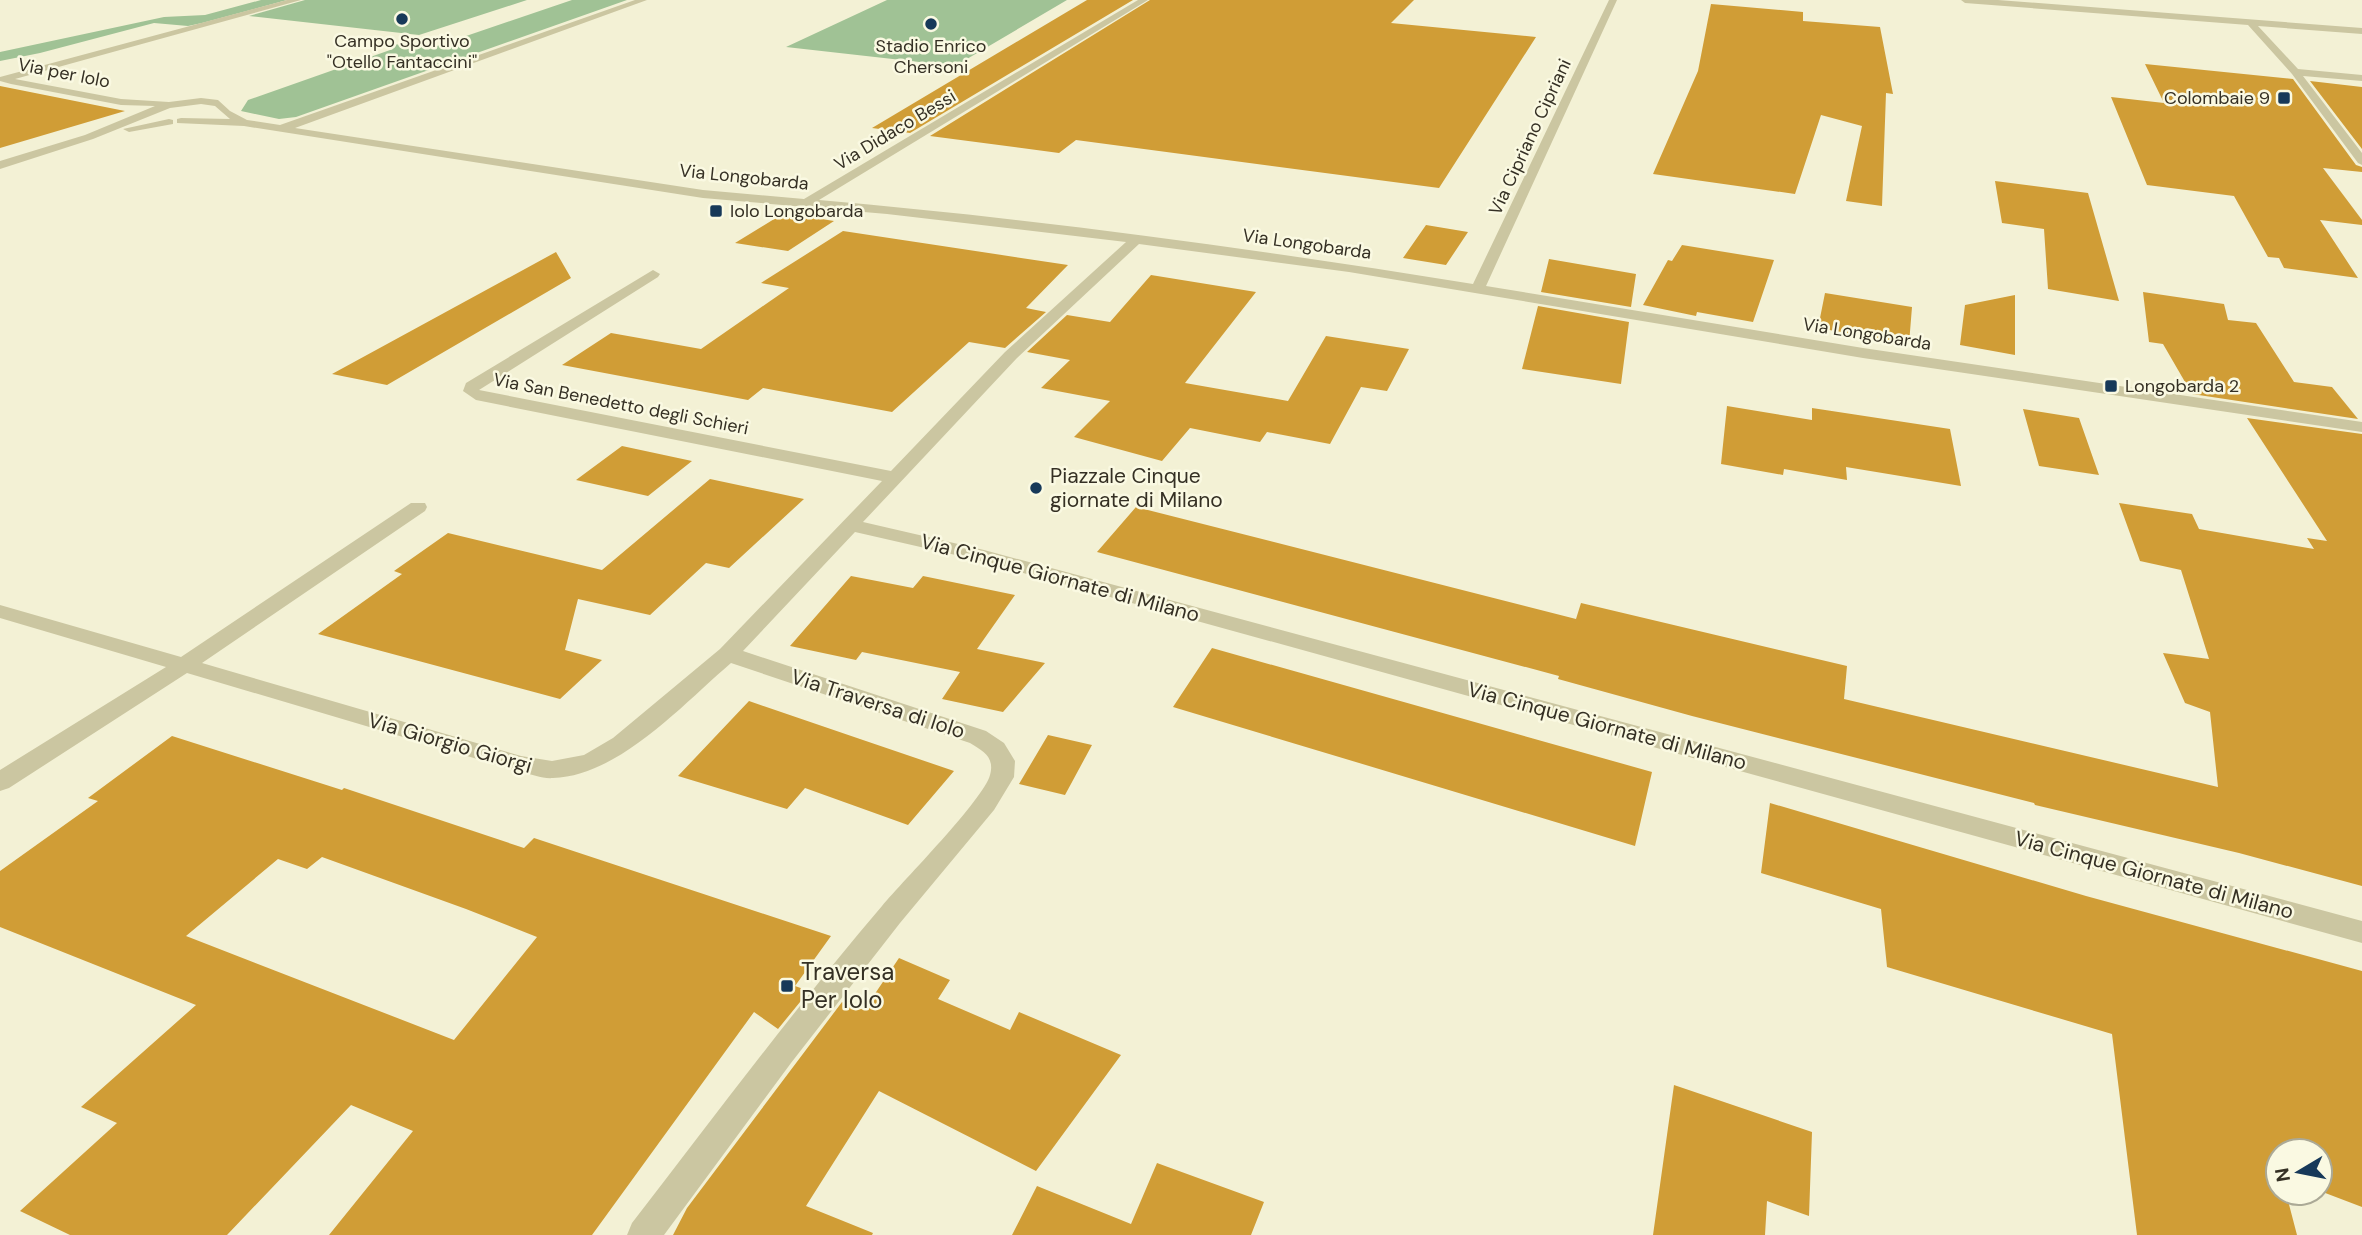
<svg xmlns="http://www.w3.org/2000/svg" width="2362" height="1235" font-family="'DM Sans',sans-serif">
	<rect width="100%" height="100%" fill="#f3f1d5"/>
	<!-- green -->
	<path fill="#a0c295" d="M261,0H287L202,23L188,26L154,23L40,53L0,61V52L164,17L205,15Z
		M305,0H527L419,35L249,16Z
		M572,0H627L296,117L279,119L241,111L248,100L393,49L385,47L393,44L431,48Z
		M887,0H1067L955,66L786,47Z"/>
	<!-- building -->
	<path fill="#d09d36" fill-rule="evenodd" d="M1087,0H1133L910,133L872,128Z
		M1150,0H1414L1391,23L1536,37L1439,188L1076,140L1059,153L930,136Z
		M1711,4L1803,12V21L1880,27L1893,94L1886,93L1882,206L1846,201L1862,126L1821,115L1795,194L1653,174L1698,71Z
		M2145,64L2293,79L2356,165L2362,167V172L2323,168L2362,220V225L2320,220L2358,278L2284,268L2279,258L2268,257L2234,196L2147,185L2111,97L2164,103Z
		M2310,81L2362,87V149Z
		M0,86L125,111L0,148Z
		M1995,181L2088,193L2119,301L2048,289L2044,229L2002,223Z
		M784,213L834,221L788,251L735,243Z
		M1426,225L1468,232L1446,265L1403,258Z
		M843,231L1068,265L1026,308L1046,312L1005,348L969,342L892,412L763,388L748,400L562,365L611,333L701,349L789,288L761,283Z
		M1682,245L1774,260L1753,322L1697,312L1696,316L1643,305L1668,260L1672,261Z
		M556,252L571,278L387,385L332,374Z
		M1549,259L1636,274L1631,307L1541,292Z
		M1151,275L1256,292L1185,383L1288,401L1326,336L1409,349L1387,391L1361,387L1330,444L1267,432L1260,442L1190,428L1162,461L1074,437L1110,401L1041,388L1070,360L1027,352L1067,315L1110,322Z
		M2143,292L2224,304L2228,320L2256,323L2294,382L2332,387L2358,419L2192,394L2163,344L2149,342Z
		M1825,293L1912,307L1909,344L1818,328Z
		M2015,295V355L1960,345L1965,305Z
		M1538,306L1629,322L1621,384L1522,369Z
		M1727,406L1812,420V408L1950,429L1961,486L1846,467L1847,480L1784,469L1783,475L1721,464Z
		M2023,409L2079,418L2099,475L2039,466Z
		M2247,418L2362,434V886L2239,853L2035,805L2034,803L1692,716L1558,679L1559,676L1097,552L1136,507L1576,619L1581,603L1847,666L1844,699L2218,787L2210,712L2185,703L2163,653L2209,659L2181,570L2140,561L2119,503L2192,514L2199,529L2314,549L2307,538L2327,541Z
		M622,446L692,461L648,496L576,480Z
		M710,479L804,499L729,568L706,563L650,615L578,599L565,650L602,660L560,699L318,634L402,574L394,571L448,533L602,570Z
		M851,576L913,588L923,576L1015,595L977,649L1045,663L1003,712L942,699L960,672L862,652L856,660L790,646Z
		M1212,648L1652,772L1635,846L1173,707Z
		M749,701L860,739L954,771L908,825L805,788L787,809L678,776Z
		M1048,735L1092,745L1065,795L1019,784Z
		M172,736L342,790L344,788L524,848L534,838L831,936L795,986L809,991L778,1029L754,1012L592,1235H329L413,1131L351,1105L227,1235H70L20,1211L117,1123L81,1107L196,1005L0,927V871L98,801L88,798ZM322,857L466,909L537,937L454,1040L186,936L278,859L307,869Z
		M1770,803L2086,896L2362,971V1207L2320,1191V1151H2278V1193H2286L2297,1235H2137L2112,1034L1887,967L1881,909L1761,873Z
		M899,958L950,980L938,999L1010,1030L1019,1012L1121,1055L1036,1171L879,1091L806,1206L873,1233L872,1235H673L687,1208L842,1002L864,1010Z
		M1674,1085L1812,1132L1809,1216L1767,1201L1765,1235H1653Z
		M1157,1163L1264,1202L1251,1235H1012L1037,1186L1131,1224Z"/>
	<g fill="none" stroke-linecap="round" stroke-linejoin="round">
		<!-- minor -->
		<path fill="#cbc6a1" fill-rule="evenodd" d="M287,0H301L15,79L121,99L169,102L201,98L218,100L230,111L247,120L280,125L635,0H647L295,128L703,190L804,199L1138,0H1148L819,200C1038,219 1256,249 1473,284L1609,0H1617L1486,286L1863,348L2362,422V432L1863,358L1349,272L1139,244L1017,358L863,522L984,550L2362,921V943L973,559L855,532L743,651L986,731L1004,743L1015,761L1014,777L994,810L900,923L791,1063L664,1235H627L632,1223C714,1117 795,1008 882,906C903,881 984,799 990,775C995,757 983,751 970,743L731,663C683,704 619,776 553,778C543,779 531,774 521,772L187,673L9,788L0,791V770L166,667L0,618V605L181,657L411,503H425L427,507L425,511L202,663L521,756L552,761L584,755L613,738L720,649L882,481L476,400L463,391L466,383L653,270L660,274L658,277L479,390L891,471L1005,352L1126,242L887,214L703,198L244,126L177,123V119L181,118L230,119L215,106L201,104L170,108L93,139L0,169V161L85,135L155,106L121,105L11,84L0,81V77Z
			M1961,0H1998L2362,28V34L2258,26L2298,69L2362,75V81L2303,76L2362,153V165L2358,163L2292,74L2248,25L1965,3Z
			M169,119L173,120V124L129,132L123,129Z"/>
	</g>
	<!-- markers -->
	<g fill="#173959" stroke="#faf9e2" stroke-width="2.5">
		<circle cx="402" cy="19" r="7"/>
		<circle cx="931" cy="24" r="7"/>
		<rect x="2277" y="91" width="14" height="14" rx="3.5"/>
		<rect x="709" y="204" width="14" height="14" rx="3.5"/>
		<rect x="2104" y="379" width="14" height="14" rx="3.5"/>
		<circle cx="1036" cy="488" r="7"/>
		<rect x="780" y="979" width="14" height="14" rx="3.5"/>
	</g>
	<g text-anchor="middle" stroke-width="5" stroke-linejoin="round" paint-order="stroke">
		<!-- far-poi labels -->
		<g font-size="18" fill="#353024" stroke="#faf9e2">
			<text x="402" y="47">Campo Sportivo<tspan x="402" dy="21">"Otello Fantaccini"</tspan></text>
			<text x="931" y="52">Stadio Enrico<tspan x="931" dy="21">Chersoni</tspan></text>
			<text x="2270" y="104" text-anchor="end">Colombaie 9</text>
			<text x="730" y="217" text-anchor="start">Iolo Longobarda</text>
			<text x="2125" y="392" text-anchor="start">Longobarda 2</text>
		</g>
		<!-- far-street labels -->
		<g font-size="18" fill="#353024" stroke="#faf9e2">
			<text transform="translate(64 73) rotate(11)" y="6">Via per Iolo</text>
			<text transform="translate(895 130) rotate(-31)" y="6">Via Didaco Bessi</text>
			<text transform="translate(1530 137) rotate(-65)" y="6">Via Cipriano Cipriani</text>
			<text transform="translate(744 177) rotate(6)" y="6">Via Longobarda</text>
			<text transform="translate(1307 244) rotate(8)" y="6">Via Longobarda</text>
			<text transform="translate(1867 334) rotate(9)" y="6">Via Longobarda</text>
			<text transform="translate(621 404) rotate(11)" y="6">Via San Benedetto degli Schieri</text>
		</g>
		<!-- poi labels -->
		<g font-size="21" fill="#353024" stroke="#faf9e2" text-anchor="start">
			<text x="1050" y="483">Piazzale Cinque<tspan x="1050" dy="24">giornate di Milano</tspan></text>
		</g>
		<!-- street labels -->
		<g font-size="21" fill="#353024" stroke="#faf9e2">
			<text transform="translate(1060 578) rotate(15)" y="7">Via Cinque Giornate di Milano</text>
			<text transform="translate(878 704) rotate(18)" y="7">Via Traversa di Iolo</text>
			<text transform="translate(1607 726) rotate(15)" y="7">Via Cinque Giornate di Milano</text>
			<text transform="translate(450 743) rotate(16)" y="7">Via Giorgio Giorgi</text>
			<text transform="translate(2154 875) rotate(15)" y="7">Via Cinque Giornate di Milano</text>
		</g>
		<!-- near-poi labels -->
		<g font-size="24" fill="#353024" stroke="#faf9e2" text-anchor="start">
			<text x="801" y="980">Traversa<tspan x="801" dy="28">Per Iolo</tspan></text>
		</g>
	</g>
	<!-- north arrow -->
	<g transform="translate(2299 1172) rotate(260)"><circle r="33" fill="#faf9e2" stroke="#aba996" stroke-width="2"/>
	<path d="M0-5L12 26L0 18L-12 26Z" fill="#173959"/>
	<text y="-10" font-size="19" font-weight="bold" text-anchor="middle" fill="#353024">N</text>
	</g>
</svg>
